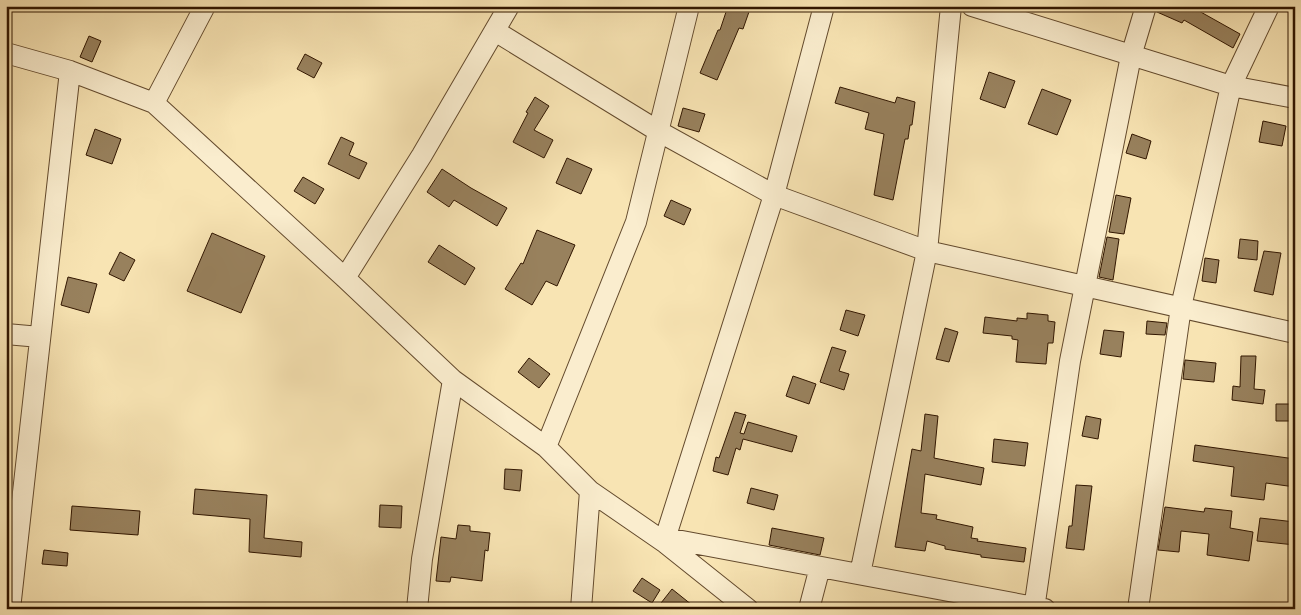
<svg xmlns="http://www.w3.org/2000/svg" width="1301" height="615" font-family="'Libre Caslon Text',serif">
	<rect width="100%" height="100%" fill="#f8e4b3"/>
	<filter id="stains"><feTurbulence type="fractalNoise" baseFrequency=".004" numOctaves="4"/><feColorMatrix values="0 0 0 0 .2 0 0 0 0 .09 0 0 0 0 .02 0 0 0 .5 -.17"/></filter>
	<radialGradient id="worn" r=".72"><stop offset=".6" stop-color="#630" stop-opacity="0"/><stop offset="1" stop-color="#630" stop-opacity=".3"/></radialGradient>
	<!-- building -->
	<path fill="#98815d" stroke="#311600" d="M728,6H751L743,29L739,28L717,80L700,73L718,30H720Z
		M1158,6H1190L1240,34L1233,48L1184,20L1182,23L1157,12Z
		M89,36L101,41L92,62L80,57Z
		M305,54L322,63L314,78L297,69Z
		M989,72L1015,81L1005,108L980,99Z
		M840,87L895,103L897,97L915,102L912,125H910L908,139H905L893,200L874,195L884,134L865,129L869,113L835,103Z
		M1042,89L1071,100L1057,135L1028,124Z
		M535,97L549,106L534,130L553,140L544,158L513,142L528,113L526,112Z
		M683,108L705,114L699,132L678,126Z
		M1263,121L1286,126L1282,146L1259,142Z
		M95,129L121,139L112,164L86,155Z
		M1132,134L1151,141L1146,159L1126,153Z
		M341,137L354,143L349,155L367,163L359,179L328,164Z
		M567,158L592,169L581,194L556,183Z
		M442,169L471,188L507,208L497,226L454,200L449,207L427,192Z
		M303,177L324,189L315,204L294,191Z
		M1116,195L1131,198L1124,234L1109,232Z
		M671,200L691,209L684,225L664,216Z
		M537,230L575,245L557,286L546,281L532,305L505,289L521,263L523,264Z
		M212,233L265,256L241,313L187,291Z
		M1107,237L1119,239L1113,280L1099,277Z
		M1240,239L1258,241L1257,260L1238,258Z
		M439,245L475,268L465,285L428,262Z
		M1264,251L1281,253L1273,295L1254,291Z
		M120,252L135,260L124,281L109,274Z
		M1205,258L1219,260L1216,283L1202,281Z
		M68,277L97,284L89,313L61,305Z
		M846,310L865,315L858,336L840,330Z
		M1027,313L1048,315V321L1055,322L1053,343H1048L1046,364L1016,362L1018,340L1012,339V336L983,333L985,317L1017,321V318L1027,319Z
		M1147,321L1167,323L1165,335L1146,334Z
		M945,328L958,332L949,362L936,359Z
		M1104,330L1124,332L1121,357L1100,354Z
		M832,347L846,351L839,371L849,374L844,390L820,382Z
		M1241,356H1256L1254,389L1265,390L1263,404L1232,400L1233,386L1240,387Z
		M529,358L550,374L539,388L518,372Z
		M1185,360L1216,363L1214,382L1183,379Z
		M793,376L816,384L809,404L786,396Z
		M1276,404H1295V421H1276Z
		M735,412L746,415L740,433L744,434L748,422L797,436L792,452L743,439L740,450L736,448L728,475L713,471L716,457L719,458Z
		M925,414L938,416L934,458L984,468L981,485L925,474L921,513L937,515L936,519L973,527L971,538L978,539L977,541L1026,548L1024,562L981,557V555L945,549V546L927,541L925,551L895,547L912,449L921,451Z
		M1086,416L1101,419L1098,439L1082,436Z
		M994,439L1028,443L1025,466L992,462Z
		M1195,445L1295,459V487L1266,483L1264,500L1231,496L1234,467L1193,461Z
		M505,469L522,470L520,491L504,489Z
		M1076,485L1092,486L1084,550L1066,548L1069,526H1072Z
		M751,488L778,495L774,510L747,503Z
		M195,489L267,495L264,538L302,542L301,557L249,552L250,519L193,514Z
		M380,505L402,506L401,528L379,527Z
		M72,506L140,511L138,535L70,530Z
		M1165,507L1204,512L1205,508L1232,511L1230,528L1253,532L1249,561L1207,555L1209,534L1181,531L1179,552L1158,550Z
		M1260,518L1295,522V545L1257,541Z
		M458,525L470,526V531L490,533L488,551L485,550L482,581L451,577L450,582L436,581L441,537L456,539Z
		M772,528L824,538L820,555L769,545Z
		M44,550L68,553L67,566L42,564Z
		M642,578L660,590L652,603L633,591Z
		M672,589L697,609H668L661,603Z"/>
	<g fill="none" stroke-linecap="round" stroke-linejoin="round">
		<!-- minor casing -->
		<g stroke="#634a2d" stroke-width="22">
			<path id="minor" d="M972,6L1231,86L1295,98
				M495,31L658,131L774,195L927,251L1295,333
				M6,53L70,71L154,103L345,278L453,380L546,447L590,491L664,542L748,609
				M154,103L205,6
				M345,278L422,155L509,6
				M6,334L40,337
				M546,447L636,222L689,6
				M666,538L1045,609
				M664,542L774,195L824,6
				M860,574L927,251L951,6
				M10,609L70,71
				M417,609L422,559L453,380
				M581,609L590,491
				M809,609L820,567
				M1034,609L1070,361L1131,56L1146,6
				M1138,609L1181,307L1231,86L1269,6"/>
		</g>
		<!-- minor -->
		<use href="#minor" stroke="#faedce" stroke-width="20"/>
	</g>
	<!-- margin -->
	<rect width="1301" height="615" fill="none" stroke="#f8e4b3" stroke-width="25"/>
	<rect x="8" y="8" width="1286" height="600" fill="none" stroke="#311600" stroke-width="2.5"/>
	<rect x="12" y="12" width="1276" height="590" fill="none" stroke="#311600"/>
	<rect width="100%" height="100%" filter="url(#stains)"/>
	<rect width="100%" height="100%" fill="url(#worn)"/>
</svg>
